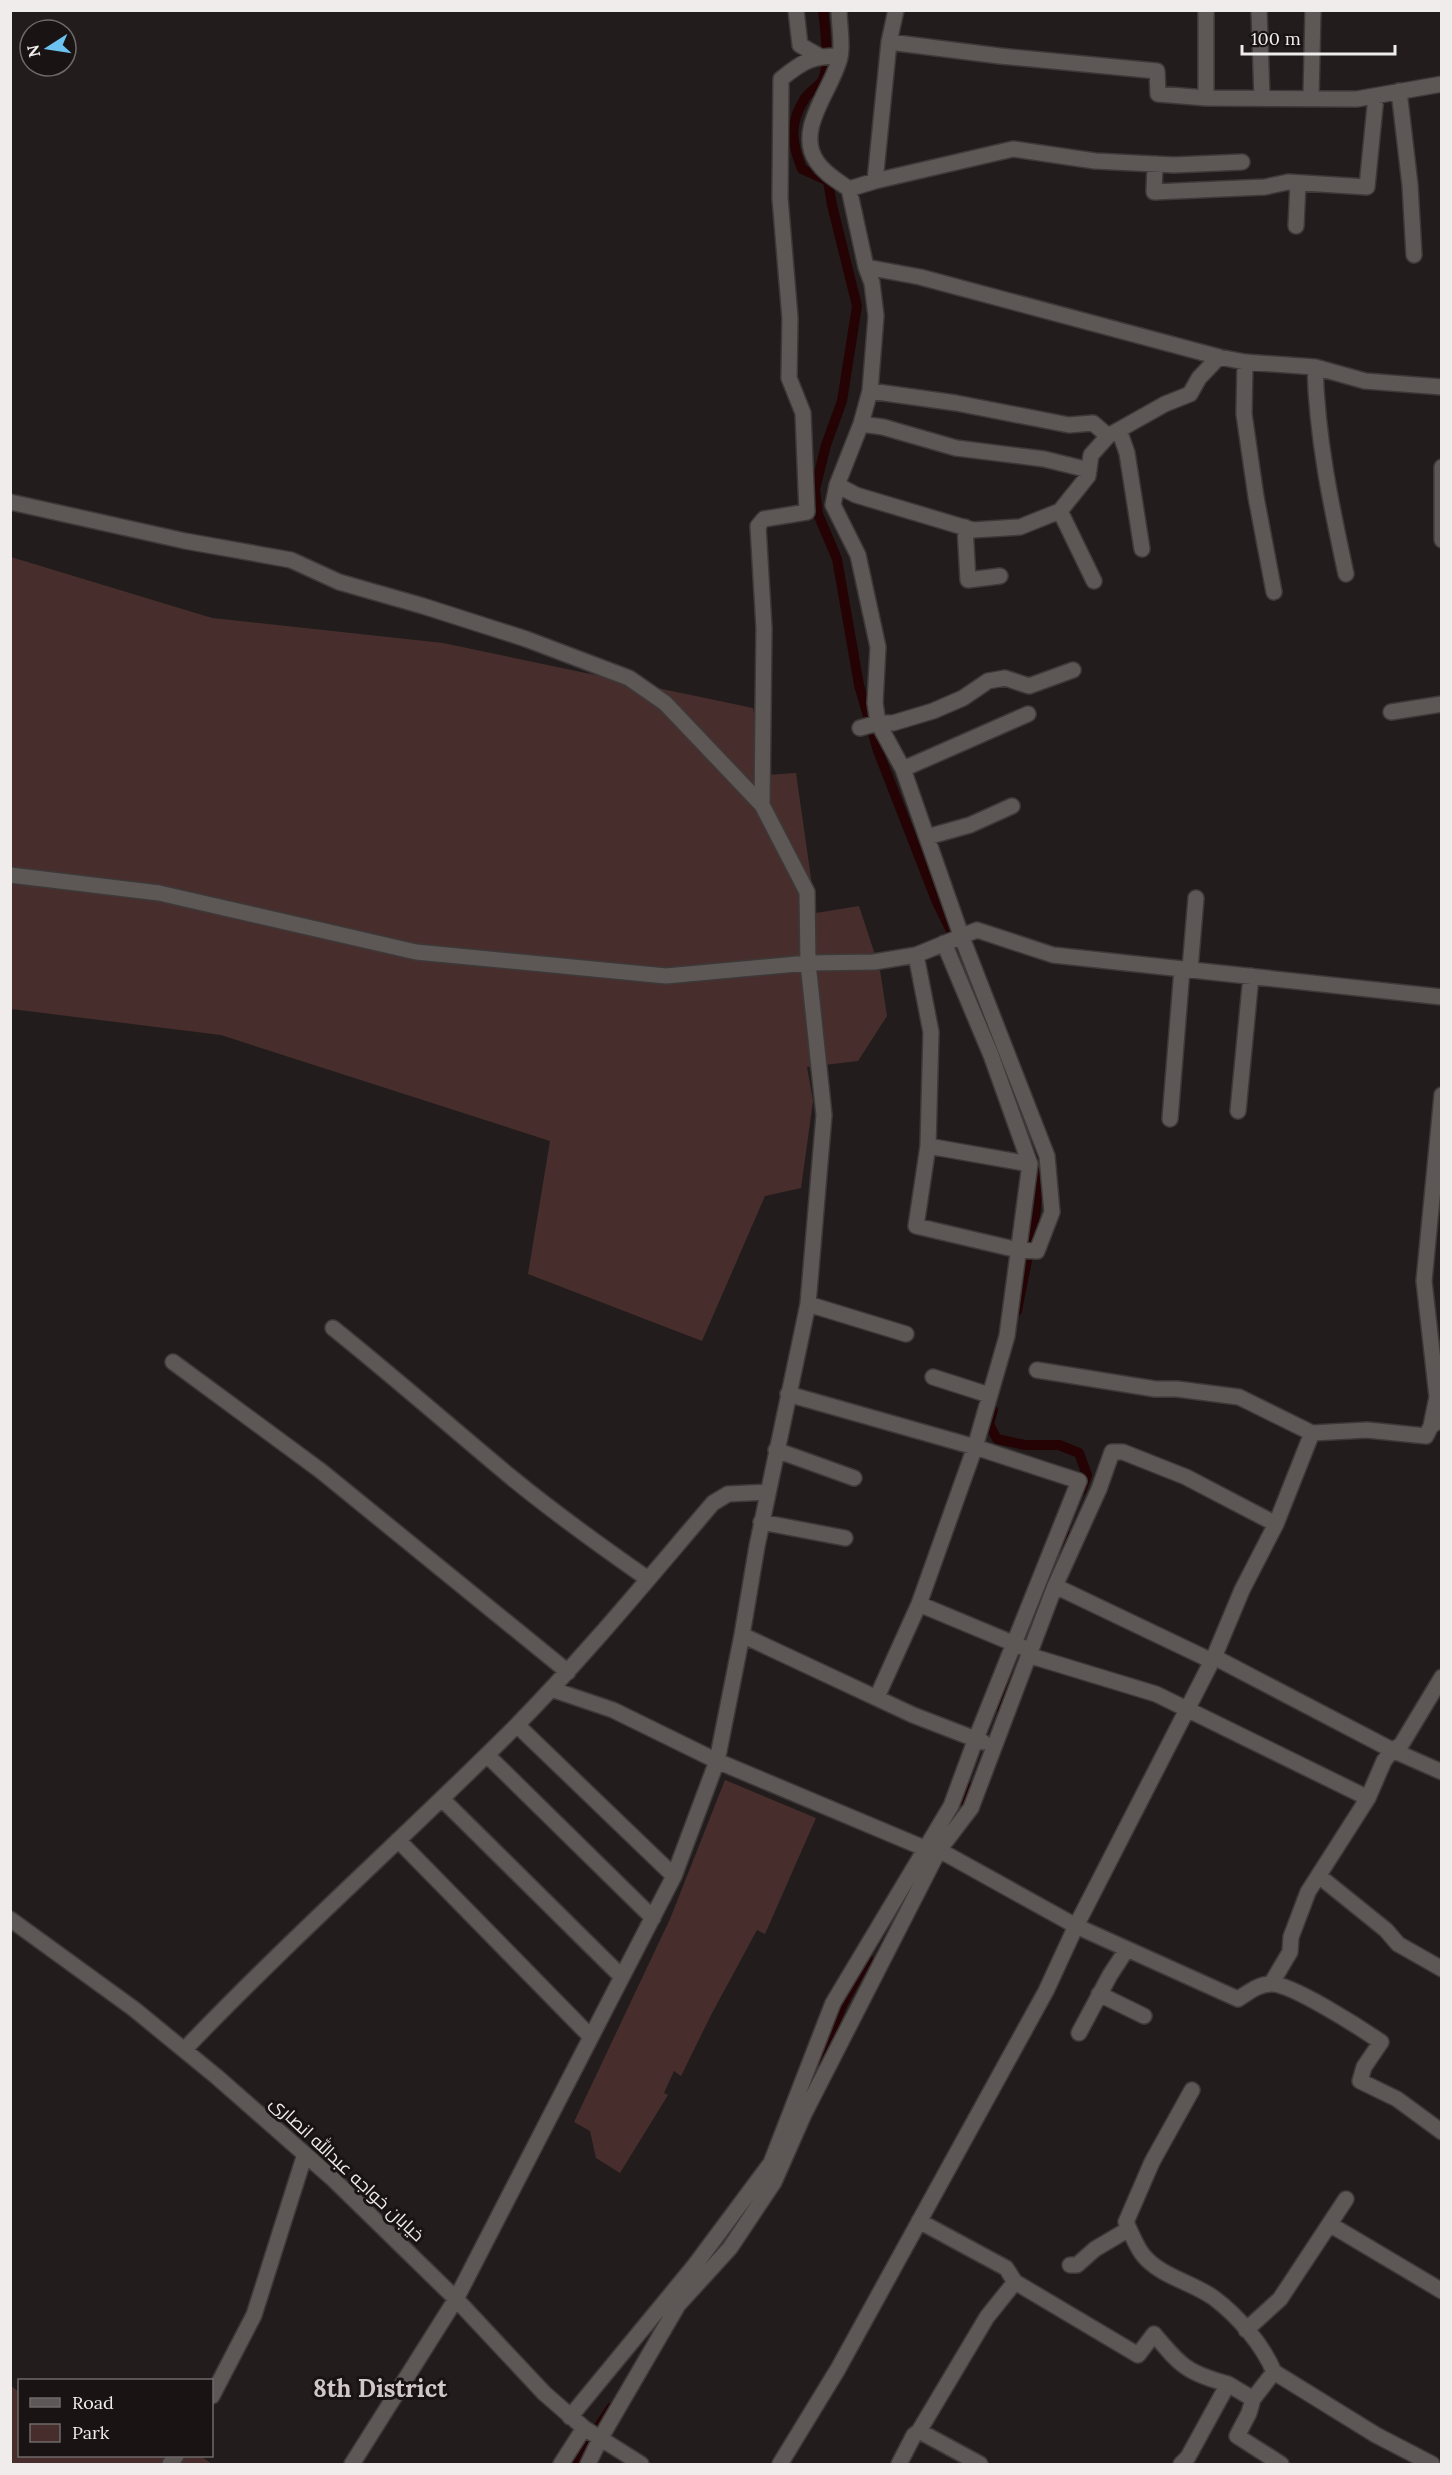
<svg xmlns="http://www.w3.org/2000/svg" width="1452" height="2475" font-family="Lora,Cairo,serif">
	<rect width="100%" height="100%" fill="#221d1c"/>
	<!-- green -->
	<path fill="#472e2c" d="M11,557L212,618L443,643L753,708L767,775L796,773L816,913L859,906L880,970L887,1016L858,1061L807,1067L813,1101L801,1188L765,1196L702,1341L528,1274L550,1141L221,1035L11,1009Z
		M725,1780L816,1818L765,1934L757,1930L711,2015L681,2076L674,2071L664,2093L668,2095L620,2173L596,2158L590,2131L574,2122L670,1919Z
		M10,2385L19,2392L20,2456H201L212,2464H11Z"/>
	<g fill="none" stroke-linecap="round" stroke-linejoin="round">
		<!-- canal -->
		<path stroke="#250304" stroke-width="10" d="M823,10C825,26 830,68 822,81C818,87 810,91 805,98C789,123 791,142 802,169L828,181L832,205L857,306L842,401L826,445L815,489L818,514L837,559L859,685L878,751L936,900L955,939
			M1017,1311C1027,1255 1045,1196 1035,1140
			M993,1410L989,1424L997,1439L1025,1445H1059L1079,1453L1087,1475L1081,1491
			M1044,1596L1065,1534
			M1001,1708L1028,1641
			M945,1829L969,1796L972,1787
			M808,2088L843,2003L868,1958
			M574,2464L611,2408"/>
		<!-- minor casing -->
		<g stroke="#3d3939" stroke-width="18">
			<path id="minor" d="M796,10L800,45L819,56
				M839,10C839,25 843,43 840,57C833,89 794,129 817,162C825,174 838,181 849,189L866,267L872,283L876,316L870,391L861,424L837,485L833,505L858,555L878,647L875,703L878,723L903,769L961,935L1047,1156L1052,1212L1037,1251L1018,1250L916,1226L928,1146L931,1032L916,955
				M1206,10V98
				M1259,10L1262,98
				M889,42L1000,56L1157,71L1158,94L1206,98L1357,99L1442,84
				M1399,91L1410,185L1414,255
				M1311,98L1313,10
				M1155,164L1154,192L1265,187L1288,182L1367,187L1376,96
				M875,181L889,42L896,10
				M849,189L875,181L1013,149L1095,161L1174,165L1242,162
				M1296,226L1298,183
				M866,267L920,277L1219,357L1245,362L1315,367L1365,381L1442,387
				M1245,362L1244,414L1256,497L1274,592
				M1315,367C1317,439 1331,505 1346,574
				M870,391L956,403L1069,425L1093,423L1108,436
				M861,424L883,427L956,448L1044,459L1089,470
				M1119,430L1127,453L1142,549
				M1442,467V540
				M837,485L856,495L973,530L1020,527L1060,511L1088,476L1091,455L1108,436L1165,404L1190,394L1199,378L1219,357
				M10,502L185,541L291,560L339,582L423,606L526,639L629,678L665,703L762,805
				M1060,511L1094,581
				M965,527L968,580L1000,576
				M1391,712L1442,704
				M860,728L878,723H893L933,711L963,698L988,681L1005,678L1029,686L1073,670
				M903,769L1028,714
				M927,837L970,825L1012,806
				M10,875L159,893L416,952L666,976L808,963L874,962L916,955L977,930L1053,955L1442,997
				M1190,969L1196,898
				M1238,1111L1251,976
				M1170,1119L1182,969
				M928,1146L1030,1164
				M808,1304L906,1334
				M333,1328C394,1377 452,1428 512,1478C556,1514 602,1547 648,1579
				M173,1362L321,1471L568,1672
				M1037,1370L1155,1389H1177L1239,1397L1312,1433L1367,1430L1426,1436L1431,1426L1442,1419
				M933,1377L989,1395
				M1431,1426L1437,1397L1424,1281L1442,1095
				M776,1450L854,1478
				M761,1522L845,1538
				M1055,1586L1212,1661
				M919,1604L1022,1647
				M742,1635L913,1715L983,1742
				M1031,1656L1156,1694L1368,1798
				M1214,1657L1392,1750L1442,1772
				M551,1689L613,1710L717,1761L924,1848L939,1850L1076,1926L1238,1999C1248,1993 1258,1984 1271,1984C1291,1983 1362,2029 1381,2042L1364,2067L1360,2081L1397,2099L1442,2132
				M877,1697L919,1604L975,1447L1007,1336L1030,1164L991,1055L944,943
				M517,1725L674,1876
				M487,1755L653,1918
				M442,1799L622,1977
				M398,1840L591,2037
				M1319,1876L1386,1930L1398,1944L1442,1969
				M10,1919L134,2009L217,2077L332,2178L456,2299L544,2393L584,2428L641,2464
				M1271,1984L1290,1952L1291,1937L1308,1892L1368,1798L1384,1761L1392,1750L1401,1745L1442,1677
				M1099,1994L1144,2016
				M1079,2033L1110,1975L1127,1949
				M184,2050C291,1938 406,1836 515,1727C585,1656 648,1579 713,1503L728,1494L768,1492
				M1192,2090L1152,2162L1126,2222C1131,2233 1136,2246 1143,2255C1161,2277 1192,2282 1214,2298C1238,2316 1263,2345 1274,2372L1376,2435L1432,2464
				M919,2221L1006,2268L1015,2282L1138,2355L1154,2334C1181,2366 1187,2373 1228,2384
				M1331,2225L1442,2291
				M1070,2265H1077L1095,2249L1129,2229
				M1246,2330L1280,2299L1346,2199
				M212,2396L254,2315L305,2154
				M1253,2399L1249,2413L1237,2436L1281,2464
				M570,2417L695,2265L771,2163L833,2003L951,1806L975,1741L1079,1481L975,1447L788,1394
				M919,2431L987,2317L1015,2282
				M170,2464L176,2456
				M352,2464L456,2299L674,1876L717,1761L742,1635L757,1546L808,1304L824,1115L808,963L807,892L762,805L764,628L758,526L764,519L807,512L803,413L789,378L790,318L780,198L781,79C803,61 812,56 840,56
				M561,2464L584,2428
				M588,2464L600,2439L678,2305L730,2248L774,2182L804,2114L939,1850L971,1808L1055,1586L1099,1489L1112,1452H1123L1186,1477L1276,1524
				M780,2464L838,2369L1046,1991L1076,1926L1214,1657L1242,1590L1276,1524L1312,1433
				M899,2464L914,2435L919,2431L980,2464
				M1181,2464L1188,2457L1228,2384L1253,2399L1274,2372"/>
		</g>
		<!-- minor -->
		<use href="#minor" stroke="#5d5756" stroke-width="15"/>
	</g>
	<g text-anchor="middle" stroke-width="6" stroke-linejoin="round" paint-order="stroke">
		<!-- street labels -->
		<g font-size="18" fill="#f0ecec" stroke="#191413">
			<text transform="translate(347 2169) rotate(43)" y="6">خیابان خواجه عبدالله انصاری</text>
		</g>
		<!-- district labels -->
		<g font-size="24" font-weight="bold" fill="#cfc8c7" stroke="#191413">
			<text x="380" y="2397">8th District</text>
		</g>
	</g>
	<!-- border -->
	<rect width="1452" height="2475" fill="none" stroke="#f0ecec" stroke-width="24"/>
	<!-- legend -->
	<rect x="18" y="2379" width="195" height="78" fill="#191413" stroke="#6f6a6a" stroke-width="1.5"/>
	<rect x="30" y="2398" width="30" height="9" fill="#5d5756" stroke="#6f6a6a" stroke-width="1.5"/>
	<text x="72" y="2409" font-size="18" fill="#f0ecec">Road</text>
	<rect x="30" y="2424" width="30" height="18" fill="#472e2c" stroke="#6f6a6a" stroke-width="1.5"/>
	<text x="72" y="2439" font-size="18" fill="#f0ecec">Park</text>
	<!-- north arrow -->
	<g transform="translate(48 48) rotate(258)"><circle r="28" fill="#191413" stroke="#6f6a6a" stroke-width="1.5"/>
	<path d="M0-4.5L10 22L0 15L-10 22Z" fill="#6cc3f2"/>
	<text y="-9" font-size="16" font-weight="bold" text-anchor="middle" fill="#f0ecec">N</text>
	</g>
	<!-- scale -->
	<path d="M1242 45v9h153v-9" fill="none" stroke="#f0ecec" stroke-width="3"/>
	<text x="1251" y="45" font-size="18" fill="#f0ecec" stroke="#191413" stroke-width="4.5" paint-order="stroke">100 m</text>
</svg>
